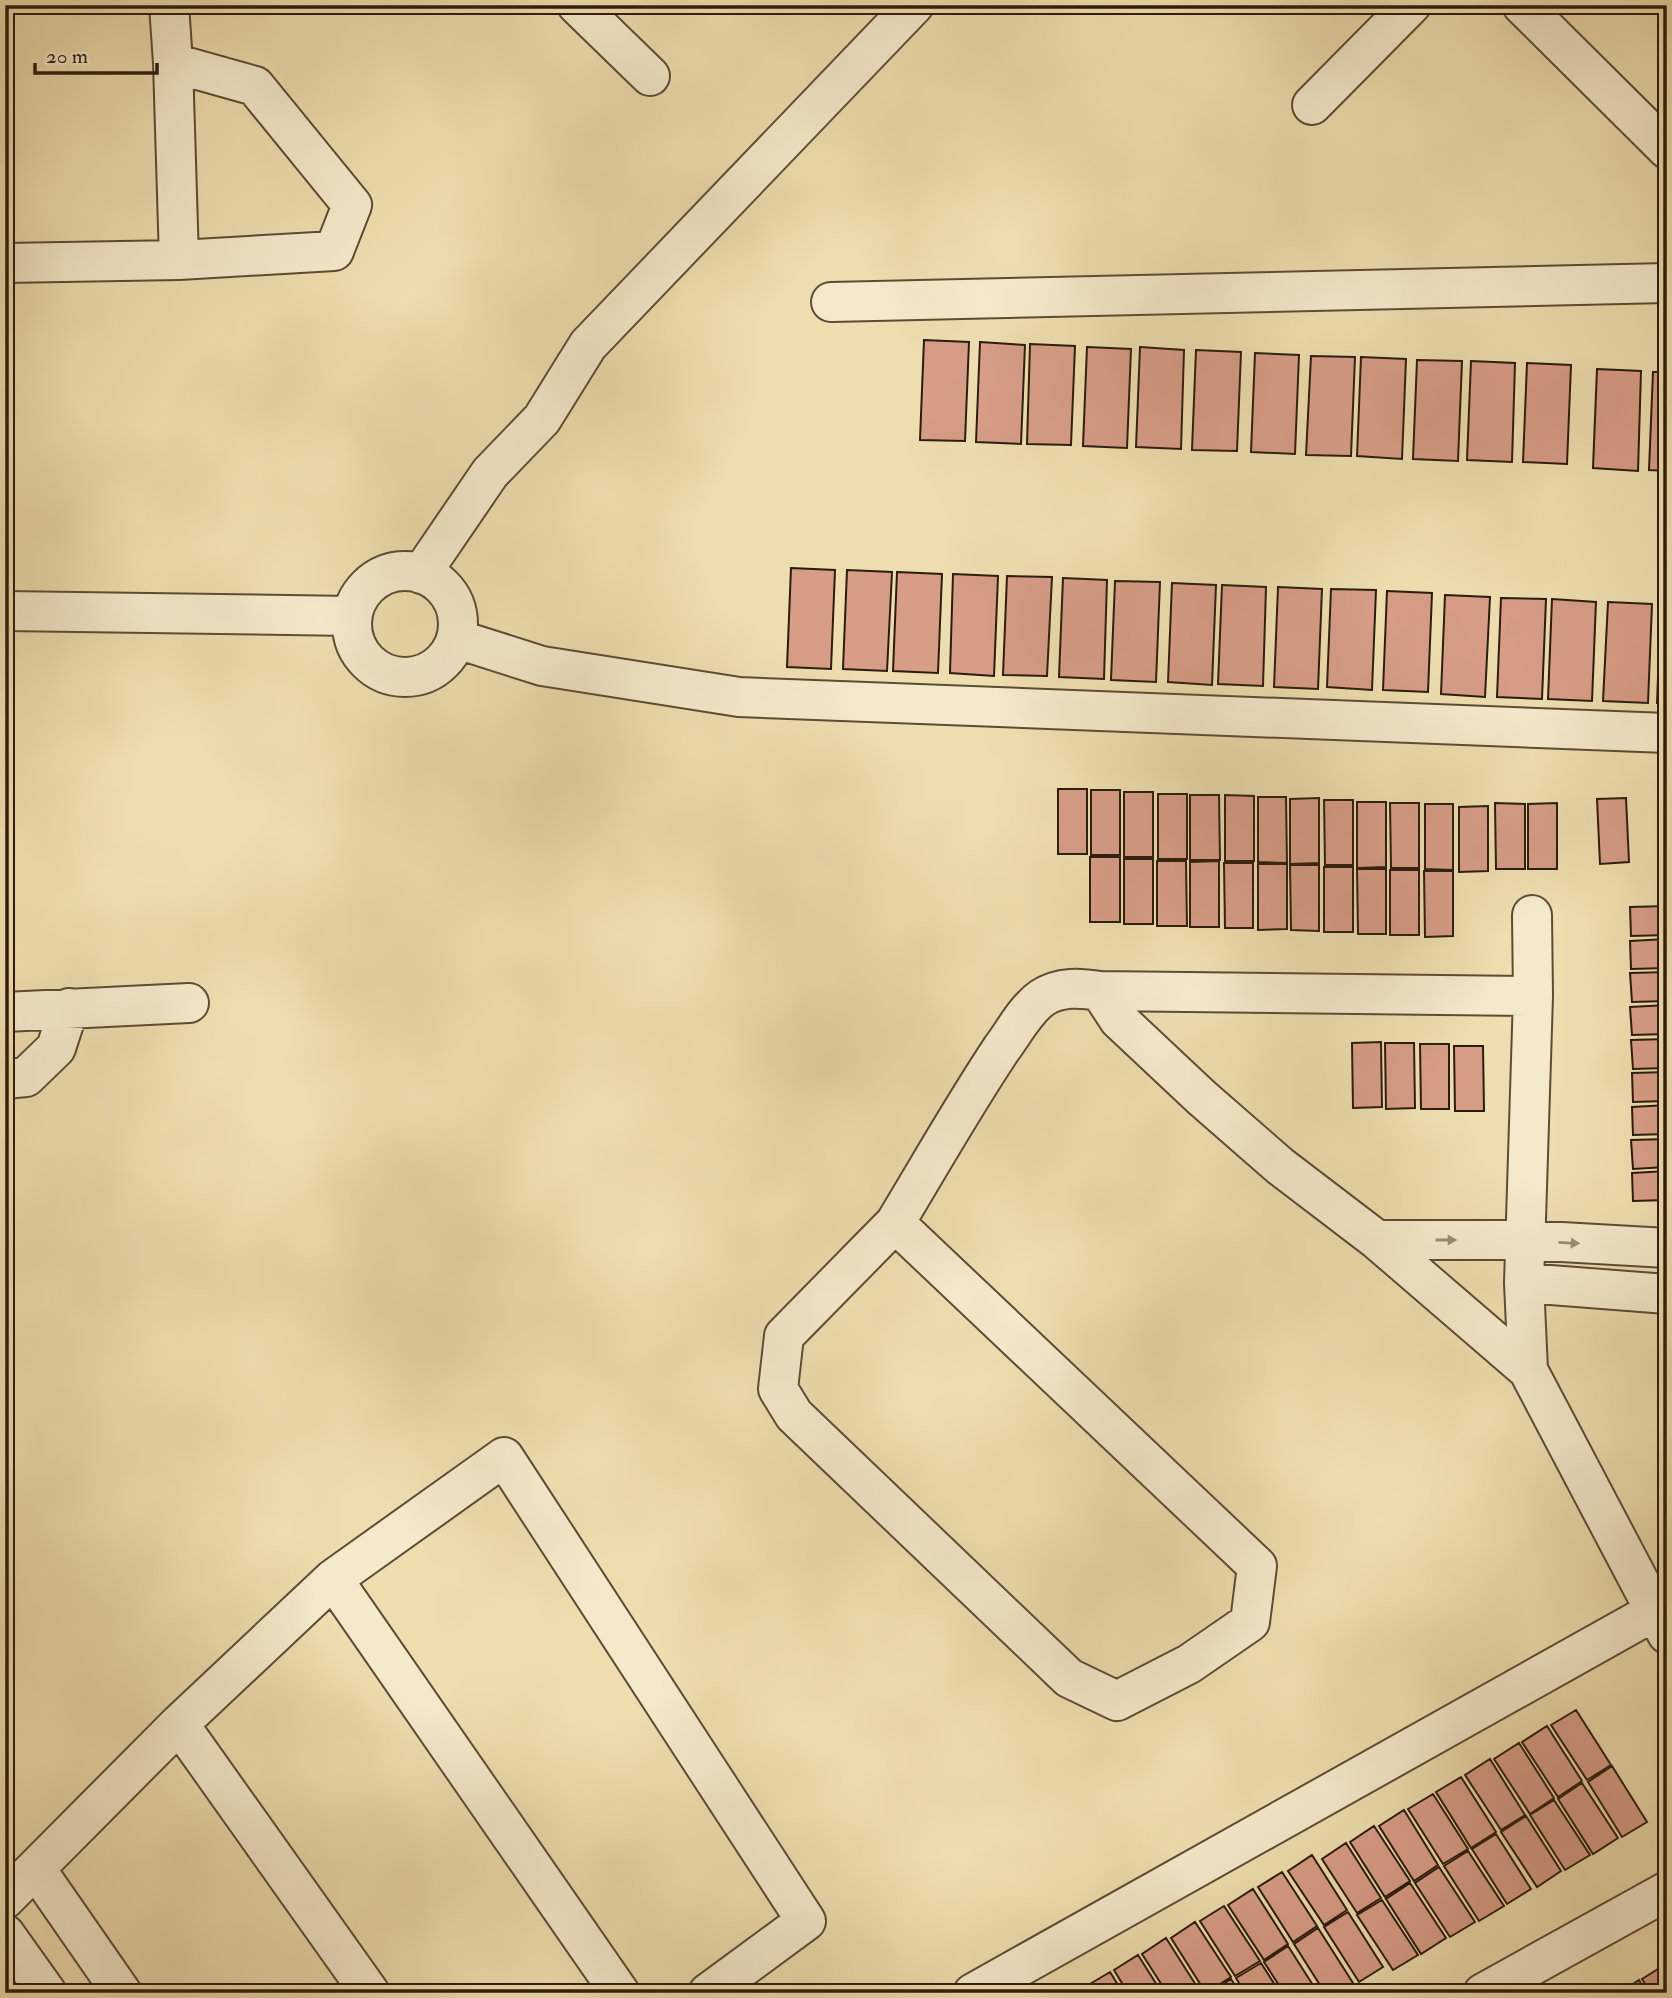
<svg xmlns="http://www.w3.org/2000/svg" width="1672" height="1998" font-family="'IM FELL Double Pica',serif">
	<rect width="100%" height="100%" fill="#eedeaf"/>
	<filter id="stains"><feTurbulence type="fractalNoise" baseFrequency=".00286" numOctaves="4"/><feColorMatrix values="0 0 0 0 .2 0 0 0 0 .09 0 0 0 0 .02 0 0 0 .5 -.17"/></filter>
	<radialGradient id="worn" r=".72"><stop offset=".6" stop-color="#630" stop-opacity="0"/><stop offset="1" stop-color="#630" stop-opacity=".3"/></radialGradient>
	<!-- building -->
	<path fill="#d79d87" stroke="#2c1c0d" stroke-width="2" d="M924,340L969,342L965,441L920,440Z
		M980,342L1025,345L1021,444L976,442Z
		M1030,344L1075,346L1071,445L1027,444Z
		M1087,347L1131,349L1127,448L1083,446Z
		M1140,347L1184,350L1181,449L1136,447Z
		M1196,350L1241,352L1237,451L1192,450Z
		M1255,353L1299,355L1295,454L1251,452Z
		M1311,356L1355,357L1351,456L1306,455Z
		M1361,357L1406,359L1402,459L1357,456Z
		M1417,360L1462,361L1458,461L1413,459Z
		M1471,361L1515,363L1512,462L1467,460Z
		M1527,363L1571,365L1567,464L1523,462Z
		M1597,369L1641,371L1638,471L1593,468Z
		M1653,372H1667V471L1649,470Z
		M791,568L835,570L831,669L787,667Z
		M847,570L892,572L887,671L843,669Z
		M897,572L942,574L938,673L893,671Z
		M953,574L998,576L994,676L950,673Z
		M1007,576L1052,577L1047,676L1003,675Z
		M1063,578L1107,580L1104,679L1059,677Z
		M1115,581L1160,582L1156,682L1111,680Z
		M1172,583L1216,585L1212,685L1168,682Z
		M1222,585L1266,587L1263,686L1218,684Z
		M1278,587L1322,589L1318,689L1274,687Z
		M1331,589L1376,590L1372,690L1327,687Z
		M1387,591L1432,593L1428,692L1383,690Z
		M1445,595L1490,597L1485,697L1441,694Z
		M1501,598L1546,599L1542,699L1497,697Z
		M1552,599L1596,602L1592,701L1548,699Z
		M1608,602L1652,604L1648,703L1603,701Z
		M1661,603H1667V703H1657Z
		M1058,789H1087V854H1058Z
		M1091,790H1120V855H1091Z
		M1124,792H1153V857H1124Z
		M1158,794H1187V859H1158Z
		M1190,795H1219L1220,860H1190Z
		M1225,795L1254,796V861H1225Z
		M1258,797H1286L1287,863L1258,862Z
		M1319,798V863L1290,864V799Z
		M1626,798L1629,862L1600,864L1597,799Z
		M1661,798L1667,799V864H1660Z
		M1324,800H1353V865H1325Z
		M1357,802H1386V867L1357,868Z
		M1390,803H1419V868H1391Z
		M1495,803L1525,804V869H1496Z
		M1557,803V869H1528V804Z
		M1425,804H1453V870L1425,869Z
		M1488,806V871L1459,872V807Z
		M1090,857H1120V922H1090Z
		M1124,859H1153V924H1124Z
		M1157,861H1186L1187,926H1157Z
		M1219,861V927H1190V862Z
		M1224,863H1253V928H1225Z
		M1258,864H1287V929L1258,930Z
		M1290,865H1319V931L1291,930Z
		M1324,867H1353V932H1324Z
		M1357,869H1386V934H1358Z
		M1390,870H1419V935H1390Z
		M1424,871H1453V936L1425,937Z
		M1667,906V935L1631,936L1630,907Z
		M1667,939V968L1631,969L1630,941Z
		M1667,972V1001L1632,1002L1630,973Z
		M1667,1005V1034L1632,1035L1630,1007Z
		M1667,1039V1068L1633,1069L1631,1040Z
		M1381,1042L1382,1107L1353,1108L1352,1043Z
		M1385,1043H1414L1415,1108L1386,1109Z
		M1420,1044H1449V1109H1421Z
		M1454,1046H1483L1484,1111H1455Z
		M1667,1072V1101L1633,1102L1632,1073Z
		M1667,1105V1134L1633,1135L1632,1107Z
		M1667,1139V1167L1633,1169L1631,1140Z
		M1667,1171V1200L1633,1201L1632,1173Z
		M1576,1710L1611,1765L1587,1780L1551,1725Z
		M1547,1726L1582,1781L1558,1797L1522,1742Z
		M1519,1743L1554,1798L1530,1814L1494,1759Z
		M1490,1759L1525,1815L1501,1830L1465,1775Z
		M1612,1766L1647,1822L1622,1837L1588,1782Z
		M1461,1777L1496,1832L1471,1848L1436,1792Z
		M1582,1783L1618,1838L1593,1854L1558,1799Z
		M1433,1794L1468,1849L1443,1864L1408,1809Z
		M1554,1800L1590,1855L1565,1870L1530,1815Z
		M1404,1810L1438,1865L1414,1881L1379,1826Z
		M1526,1816L1561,1871L1537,1887L1501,1832Z
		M1374,1826L1410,1881L1385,1897L1350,1842Z
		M1496,1834L1531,1889L1507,1904L1472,1849Z
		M1346,1843L1381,1898L1357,1913L1322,1859Z
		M1468,1851L1504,1906L1479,1921L1444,1866Z
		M1312,1855L1347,1910L1324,1925L1288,1871Z
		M1439,1867L1475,1922L1450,1937L1415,1883Z
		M1282,1872L1317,1926L1293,1942L1258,1887Z
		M1410,1883L1446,1938L1421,1954L1386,1899Z
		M1253,1889L1288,1944L1264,1960L1228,1905Z
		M1382,1900L1418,1955L1393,1970L1357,1915Z
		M1224,1906L1260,1961L1235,1976L1200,1921Z
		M1348,1912L1383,1967L1359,1982L1324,1927Z
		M1195,1922L1231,1977L1206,1993L1171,1938Z
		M1318,1928L1353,1983L1338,1993H1325L1294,1944Z
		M1166,1938L1201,1993H1167L1142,1954Z
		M1288,1946L1318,1993H1284L1264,1962Z
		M1138,1955L1162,1993H1128L1114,1970Z
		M1261,1963L1280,1993H1245L1236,1978Z
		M1666,1964L1667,1993H1651L1642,1979Z
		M1110,1972L1123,1993H1089L1085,1987Z
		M1231,1979L1240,1993H1209Z
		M1639,1980L1646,1993H1619Z"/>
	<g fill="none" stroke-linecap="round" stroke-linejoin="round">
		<!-- street casing -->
		<g stroke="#5c4c36" stroke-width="42">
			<path id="street" d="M169,5L173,63L179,260
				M577,5L650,76
				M1522,5L1667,149
				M1312,105L1411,5
				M5,263L179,260L334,251L352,205L255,86L173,63
				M831,302L1667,283
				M352 624a53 53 0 1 1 106 0a53 53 0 1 1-106 0Z
				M421,574L490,473L542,419L588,345L914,5
				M5,611L352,616
				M457,639L542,666L739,697L1667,733
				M1532,915L1533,996L1524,1283L1528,1370L1667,1634
				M1100,991L1119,1020L1201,1097L1280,1166L1377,1240L1528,1370
				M5,1012L189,1003
				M5,1079L26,1077L56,1048L69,1008
				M895,1223L1257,1566L1250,1622L1189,1664L1117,1701L1069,1678L794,1415L778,1389L784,1336Z
				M895,1223C930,1165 964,1105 1002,1048C1014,1032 1026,1009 1042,998C1060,986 1081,988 1100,991L1533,996
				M1377,1240H1526L1667,1248
				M1524,1283L1667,1294
				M333,1579L620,1993
				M179,1724L370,1993
				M36,1869L122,1993
				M5,1899L179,1724L333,1579L504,1457L806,1921L708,1993
				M5,1934L47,1993
				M973,1993L1655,1611
				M1483,1993L1667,1891"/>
		</g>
		<!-- street -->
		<use href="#street" stroke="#f4eacb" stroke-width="38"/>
	</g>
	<!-- one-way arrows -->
	<defs><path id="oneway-solid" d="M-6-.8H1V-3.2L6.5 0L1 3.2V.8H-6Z" transform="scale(1.75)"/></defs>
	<g fill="#9a8d76">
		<use href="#oneway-solid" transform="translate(1446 1240)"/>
		<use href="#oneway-solid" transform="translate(1569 1243) rotate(3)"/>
	</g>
	<!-- margin -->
	<rect width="1672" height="1998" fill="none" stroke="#eedeaf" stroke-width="28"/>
	<rect x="7" y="7" width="1658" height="1984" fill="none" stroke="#2c1c0d" stroke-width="3.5"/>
	<rect x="14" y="14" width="1644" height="1970" fill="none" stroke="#2c1c0d" stroke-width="2"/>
	<!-- scale -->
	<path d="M35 63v10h122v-10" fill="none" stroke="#2c1c0d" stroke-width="3.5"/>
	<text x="46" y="63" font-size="21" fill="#2c1c0d" stroke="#f4eacb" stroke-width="5" paint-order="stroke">20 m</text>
	<rect width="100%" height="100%" filter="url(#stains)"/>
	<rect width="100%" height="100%" fill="url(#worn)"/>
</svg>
